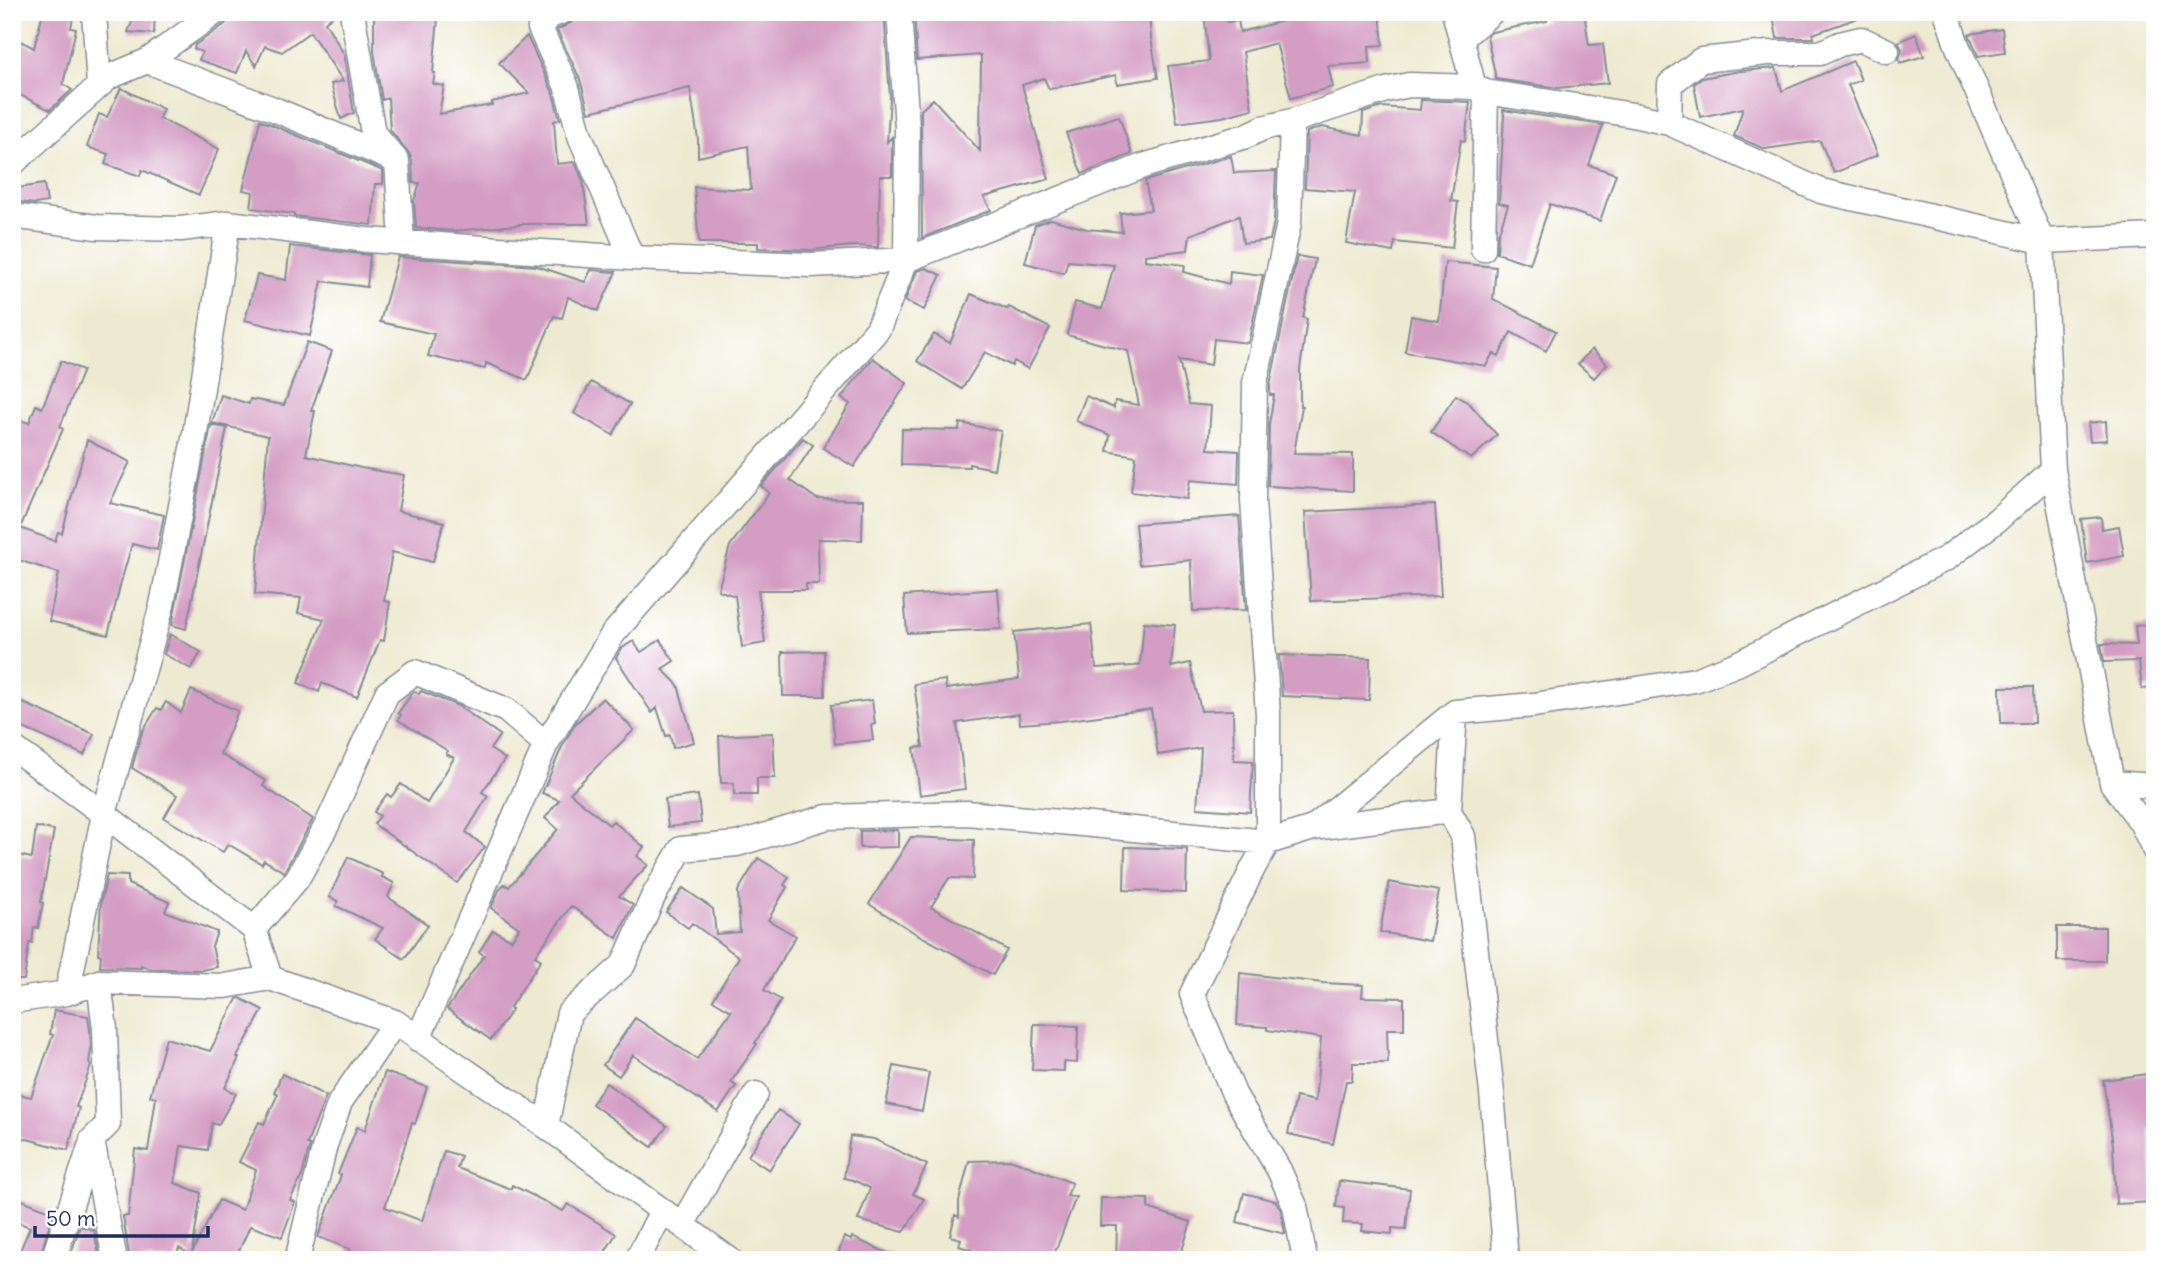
<svg xmlns="http://www.w3.org/2000/svg" width="2167" height="1272" font-family="Delius,sans-serif">
	<rect width="100%" height="100%" fill="#fff"/>
	<filter id="ink" filterUnits="userSpaceOnUse"><feTurbulence type="fractalNoise" baseFrequency=".0143" numOctaves="2"/><feDisplacementMap in="SourceGraphic" scale="14" xChannelSelector="R" yChannelSelector="G"/><feConvolveMatrix kernelMatrix="1 2 1 2 8 2 1 2 1" color-interpolation-filters="sRGB"/></filter>
	<filter id="wash" filterUnits="userSpaceOnUse"><feTurbulence type="fractalNoise" baseFrequency=".00686" numOctaves="4" result="noise"/><feDisplacementMap in="SourceGraphic" scale="28" xChannelSelector="R" yChannelSelector="G"/><feGaussianBlur stdDeviation="1.57" result="paint"/><feColorMatrix in="noise" values="0 0 0 0 0 0 0 0 0 0 0 0 0 0 0 0 0 1.4 0 .05"/><feComposite in="paint" operator="in"/></filter>
	<g filter="url(#wash)">
		<rect width="100%" height="100%" fill="#eeead2"/>
		<g id="blocks">
			<!-- building -->
			<path fill="#d49dc4" d="M43,12H74L71,28L76,29L63,84L72,90L50,110L12,91V54L19,40L34,48Z
				M136,12H155L154,34L128,32Z
				M244,12H337L325,22L344,54L354,113L341,119L331,84L343,81L310,32L282,52L265,46L256,66L246,51L237,73L199,60L202,52L194,49L195,45L225,24L229,19Z
				M374,12H415V18H438L433,73H435L433,84L444,86L439,114L492,105V102L529,93L499,63L527,36L552,90L560,119L554,121L557,164L575,162L583,181L589,224H519V225L454,231L416,228L414,201L420,183H413L412,160L409,153L390,130L388,98L382,100L374,51Z
				M584,12H884L890,97L887,142L892,137V176H880L878,247L852,246L811,250L758,248V243H699L694,187L751,190L748,146L698,157V139L690,88L589,112L580,79L557,30L572,22L576,15Z
				M914,12H1149L1151,38L1158,78L1117,84L1116,75L1049,89L1044,78L1022,85L1049,179L984,197L991,210L922,238L921,110L933,99L980,151L981,55L917,60Z
				M1204,12H1225L1227,22L1238,20L1240,32L1295,18L1293,12H1380L1383,45L1369,46L1370,63L1328,66L1333,87L1291,98L1276,43L1243,52L1252,109L1222,117L1177,123L1168,66L1209,61Z
				M1546,12H1584L1589,45L1603,44L1608,83L1558,88L1496,79L1487,36L1492,32L1547,21Z
				M1772,12H1866V15L1813,34L1814,38H1777Z
				M2002,29L2005,52L1978,56L1969,34Z
				M1916,34L1924,56L1900,63L1899,59L1902,49L1898,42Z
				M1853,61L1861,80L1848,85L1878,155L1834,173L1820,141L1765,149L1734,136L1743,108L1700,117L1694,84L1702,78L1740,71L1776,68L1782,91Z
				M121,88L163,109L159,118L219,149L199,195L142,170L140,176L105,164L108,154L87,147L99,114L107,117Z
				M1421,100L1470,102L1465,141L1461,140L1451,201L1458,202L1452,248L1395,242L1393,252L1346,243L1355,192L1305,188L1307,132L1322,127L1362,135L1363,113L1382,107L1420,110Z
				M1503,110L1603,125L1589,165L1616,174L1600,221L1550,204L1530,264L1497,253L1498,235L1508,205L1499,203L1504,115Z
				M1119,116L1132,154L1082,174L1066,133Z
				M260,120L383,171V184H375L372,225L294,216V214L251,208L253,192L243,190Z
				M1231,156L1234,173L1276,171L1274,221L1270,240L1243,243L1239,216L1190,235L1188,250L1145,255V260L1185,265L1184,272L1229,284L1230,271L1263,275L1248,343L1214,339L1211,365L1179,360L1189,404L1211,406L1208,449L1239,451L1238,484L1190,480L1187,499L1131,492L1136,456L1107,451L1110,435L1076,421L1086,396L1114,408L1115,401L1139,405L1128,351L1067,335L1075,302L1102,309L1114,265L1068,261L1064,273L1025,263L1035,225L1051,219L1087,229L1122,232L1120,213L1151,210L1145,181Z
				M44,184L47,202L35,204L12,201V189Z
				M290,246L370,255L367,287L322,281L310,336L245,320L257,275L286,280Z
				M1297,256L1315,259L1303,318L1307,319L1300,369V406H1302L1294,453L1353,454V491L1268,486L1269,424L1274,395H1270V385Z
				M398,257L537,266L585,282L591,270L616,272L598,311L568,297L562,318L554,316L527,380L486,363L485,369L428,356L434,334L380,322Z
				M1445,262L1496,267L1493,299L1556,331L1546,351L1511,332L1499,356L1493,353L1486,366L1405,352L1411,316L1439,321Z
				M926,268L941,275L924,310L905,301L917,271Z
				M971,294L1007,309L1009,307L1050,328L1028,369L1014,361L1012,366L985,352L962,389L917,361L934,334L950,343Z
				M307,342L332,351L311,411H315L306,455L361,468L404,475L398,511L444,522L433,562L392,552L384,601L390,602L384,641L380,640L357,697L322,683L319,692L298,683L324,619L298,613L301,598L255,594L268,436L212,423L221,395L249,404L250,399L284,405Z
				M1592,349L1607,364L1594,378L1578,364Z
				M873,358L907,383L854,467L823,448L850,404L841,398Z
				M61,361L83,370L60,427L63,429L20,528L55,541L58,532L62,533L87,440L130,462L110,503L164,515L157,550L132,544L121,582L108,635L49,621L59,573L12,558V434L17,419L29,423L36,405L42,408Z
				M591,382L630,404L613,435L574,413Z
				M1456,395L1470,404L1497,435L1471,459L1431,432Z
				M2106,421L2107,440L2090,441L2088,423Z
				M960,423L1001,431L994,469L969,464V467L901,465L902,429L959,430Z
				M211,425L227,428L186,629L172,625Z
				M803,438L813,445L790,480L817,499L863,500L862,540L818,539L819,584H806V590H758L765,643L742,647L735,596L718,590L730,546L769,493L761,486Z
				M1435,505L1441,596L1311,601L1305,512Z
				M1239,516L1246,610L1193,611L1191,560L1139,565L1135,524Z
				M2101,517L2102,529L2119,526L2124,556L2087,563L2081,519Z
				M998,589L1001,629L907,633L904,596Z
				M1144,622L1175,625L1171,667L1190,663L1201,711L1233,710L1234,760L1253,761L1250,812L1197,808L1201,748L1158,755L1151,709L1061,721L1020,724L1019,714L957,723L965,789L920,795L914,748L923,747L914,684L945,680L946,689L1019,679L1014,632L1091,624L1096,668L1135,666L1140,664Z
				M2155,624V688L2142,689L2139,661L2104,662L2101,644L2137,645L2135,626Z
				M170,634L201,652L191,669L164,654Z
				M660,640L674,661L662,669L678,685L694,742L673,748L670,735L666,736L657,708L652,713L616,658L621,649L633,641L641,652Z
				M824,651L825,696H783L782,652Z
				M1279,655L1370,658L1369,700L1282,696Z
				M2000,687H2033L2034,723H2001Z
				M191,690L238,711L220,754L266,781L263,786L313,819L284,872L264,860L262,864L228,844L223,852L164,818L177,795L132,768L142,732L157,708L161,710L166,702L181,713Z
				M414,691L419,694L421,691L458,706L500,735L490,749L505,759L482,792L488,796L466,832L485,847L457,883L374,824L380,816L374,812L387,794L391,797L401,784L427,803L454,758L446,754L448,751L398,720L401,715L398,713Z
				M603,698L634,730L570,793L609,825L613,821L644,847L637,856L648,865L619,896L633,905L617,938L571,906L535,956L541,960L510,1007L512,1009L491,1040L447,1009L484,955L479,952L493,930L512,940L519,928L491,908L499,890L504,884L509,887L558,829L545,818L559,800L542,793L562,747L575,724Z
				M872,700L875,724L871,725L873,740L835,744L831,705Z
				M21,702L94,734L84,755L12,723Z
				M773,733L775,778H757V795H734V783H721L719,736Z
				M698,795L701,823L668,827L665,799Z
				M36,827L54,830L41,902L43,903L38,928L34,927L32,943H29L24,980H12V905L16,888L12,886V854L32,858Z
				M898,830V847L860,848V831Z
				M911,837L974,840L973,879L949,878L931,907L1007,950L993,975L915,933L869,904Z
				M1125,847L1187,849L1186,893L1124,890Z
				M348,857L383,874L382,877L394,883L388,897L428,925L404,959L375,939L383,928L336,906L338,901L329,897Z
				M758,858L789,877L784,885L787,887L768,920L796,936L764,990L781,1000L755,1043L757,1044L731,1082L736,1086L718,1112L633,1055L619,1076L603,1065L635,1018L697,1059L731,1011L713,1000L739,957L692,923L688,928L666,912L683,888L713,909L716,934L740,932L738,891Z
				M107,875L128,876V884L169,902L165,911L217,932L212,946L217,967L201,970L150,969L141,965V968L100,967L101,955L98,954L101,901Z
				M1389,882L1439,891L1430,941L1380,932Z
				M2057,927H2105V961H2057Z
				M1240,973L1323,983L1363,985L1362,997L1404,998V1029H1387L1388,1063H1353L1352,1081H1346L1333,1144L1288,1134L1296,1097L1315,1101L1321,1038L1267,1030V1027L1237,1025Z
				M240,998L263,1010L237,1057L239,1058L225,1088L236,1094L218,1125L212,1123L208,1150L181,1146L175,1183L201,1193L192,1253L219,1200L242,1210L256,1170L239,1162L259,1122L264,1124L278,1094L274,1092L282,1074L326,1096L307,1144L310,1145L302,1176L290,1200L295,1202L282,1237L250,1226L235,1260H188L191,1255L179,1248L175,1260H130L123,1216H128L135,1149L148,1151L156,1098L150,1096L166,1038L210,1051L237,999Z
				M54,1010L88,1016L90,1030L91,1050L89,1063L91,1066L76,1107L79,1108L68,1150L12,1135V1092L31,1097L53,1035L50,1034Z
				M1034,1024L1078,1026L1077,1063L1064,1062V1071L1032,1070Z
				M894,1066L929,1073L922,1111L886,1104Z
				M385,1072L427,1087L415,1124L412,1123L385,1207L422,1221L444,1151L461,1156L457,1168L511,1189L512,1185L563,1211L568,1204L616,1234L600,1260H364L348,1254L350,1249L318,1237L341,1175L338,1174L357,1127L365,1130Z
				M2155,1073V1130H2150L2154,1202L2116,1204L2113,1145L2103,1080Z
				M606,1083L667,1126L652,1147L592,1104Z
				M778,1110L799,1124L769,1170L748,1156Z
				M850,1136L874,1139L927,1165L913,1194L924,1199L904,1232L858,1220L870,1188L853,1180L844,1178Z
				M1013,1160L1072,1183L1067,1196L1076,1197L1052,1260H993L971,1254L972,1250L959,1246L961,1239L950,1236L955,1215L959,1217V1201L969,1161Z
				M1339,1181L1410,1189L1406,1229L1392,1228V1234L1362,1231L1363,1224L1343,1223L1344,1208L1336,1207Z
				M1244,1193L1276,1201L1281,1210L1285,1234L1237,1222Z
				M12,1196L53,1212L39,1260L19,1253L30,1227L12,1220Z
				M1101,1198L1148,1199V1208L1191,1222L1179,1260H1116L1117,1226H1100Z
				M80,1226L94,1230L100,1260H69Z
				M844,1237L851,1240L852,1237L903,1260H836Z"/>
		</g>
	</g>
	<g filter="url(#ink)">
		<use href="#blocks" fill-opacity="0" stroke="#848c98" stroke-width="2"/>
		<g fill="none" stroke-linecap="round" stroke-linejoin="round">
			<!-- minor casing -->
			<g stroke="#848c98" stroke-width="27">
				<path id="minor" d="M94,12L99,85
					M352,12L373,133L397,161L402,243
					M561,12L550,16L540,28L566,85L580,136L632,258
					M1454,12L1474,87
					M1946,12L1957,45L2042,241L2053,470L2112,783L2141,822L2155,851
					M1461,39L1492,12
					M147,61L276,110L397,161
					M1292,121L1289,223L1255,383L1253,501L1268,714V842L1253,868L1192,994L1234,1094L1279,1170L1295,1206L1305,1260
					M1669,123L1670,84L1701,60L1768,53H1820L1840,44L1861,39L1887,51
					M12,164L109,77L147,61L216,12
					M12,216L97,227L181,229L228,223L367,240L632,258L811,265L906,260L907,128L899,12
					M1483,249L1486,92
					M12,747L104,814L254,929L270,978L395,1022L546,1126L730,1260
					M2112,783L2155,786
					M1449,811L1455,712
					M1313,828L1449,811L1463,836L1492,1093L1506,1260
					M254,929L297,879L327,825L387,693L415,672L506,710L546,744
					M99,982L105,1029L108,1124L92,1140L115,1260
					M67,993L104,814L162,605L195,433L228,223
					M12,1001L67,993L99,982L225,986L270,978
					M418,1039L546,744L613,634L878,329L906,260L1143,166L1246,136L1263,128L1292,121L1386,90L1409,85L1474,87L1486,92L1633,115L1669,123L1821,191L2042,241L2155,236
					M546,1126L569,1013L623,965L653,897L681,849L737,844L827,817L967,813L1268,842L1313,828L1455,712L1534,705L1695,680L1737,664L1947,558L1997,520L2053,470
					M682,1225L756,1094
					M53,1260L92,1141
					M297,1260L325,1145L340,1102L395,1022
					M637,1260L662,1211"/>
			</g>
			<!-- minor -->
			<use href="#minor" stroke="#fff" stroke-width="24"/>
		</g>
	</g>
	<!-- margin -->
	<rect width="2167" height="1272" fill="none" stroke="#fff" stroke-width="42"/>
	<!-- scale -->
	<path d="M35 1226v10h173v-10" fill="none" stroke="#1b2f5e" stroke-width="3.5"/>
	<text x="46" y="1226" font-size="21" fill="#1b2f5e" stroke="#ffffff" stroke-width="5" paint-order="stroke">50 m</text>
</svg>
